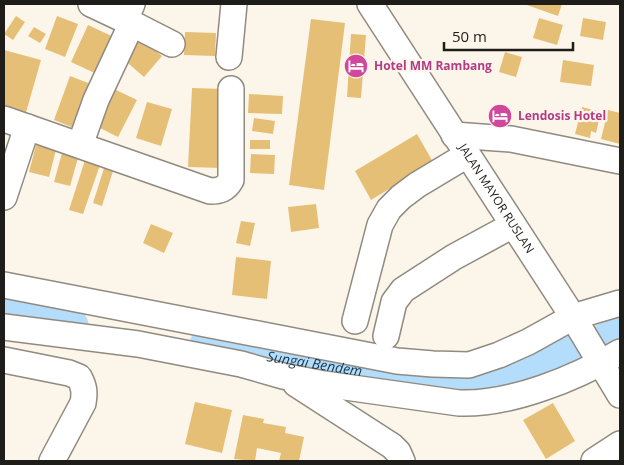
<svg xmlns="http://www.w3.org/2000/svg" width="624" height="465" font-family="'Open Sans',sans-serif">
	<rect width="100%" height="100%" fill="#fcf6ea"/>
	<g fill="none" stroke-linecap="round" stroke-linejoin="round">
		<!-- river -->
		<g stroke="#b3ddfb" stroke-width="31">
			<path d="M4,313L73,325"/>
			<path id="s1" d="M204,346L460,387L521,370L620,333"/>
		</g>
	</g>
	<!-- building -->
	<path fill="#e6bf76" d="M524,4H562L558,16Z
		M16,16L25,22L13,40L4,34Z
		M57,16L78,24L65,57L45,49Z
		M539,18L563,25L557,45L533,38Z
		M583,18L606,22L603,40L580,36Z
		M311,19L345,23L324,190L289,185Z
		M88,25L118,39L101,76L71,62Z
		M34,27L46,34L40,43L28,36Z
		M185,32L216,33L215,56L184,55Z
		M351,34L366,35L361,98L347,97Z
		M140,38L162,56L144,77L122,58Z
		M4,50L41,60L25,116L4,110Z
		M505,52L522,57L516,77L499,72Z
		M563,60L594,65L591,86L560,82Z
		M70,76L96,86L79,130L54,120Z
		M192,88L225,89L222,168L188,167Z
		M114,89L137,100L118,137L96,126Z
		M249,94L283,96L282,114L248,113Z
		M147,102L172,109L161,146L136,138Z
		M582,107L601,112L596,133L591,131L590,138L575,134Z
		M608,110L620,113V144L601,139Z
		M254,118L275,121L273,134L252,131Z
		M417,134L433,162L371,200L355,171Z
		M250,140H270V149H250Z
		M36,145L56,150L49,177L29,172Z
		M62,153L78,158L70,186L54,182Z
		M251,154L275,155L274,174L250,173Z
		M85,160L100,165L83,214L69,210Z
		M105,165L114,168L102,206L93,203Z
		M316,204L319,228L291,232L288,207Z
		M241,221L255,223L250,246L236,243Z
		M151,224L173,233L164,253L143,243Z
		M236,257L271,261L267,299L232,295Z
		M195,402L232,410L222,453L185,444Z
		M553,403L575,441L546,459L523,420Z
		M243,415L264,419L263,423L286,427L285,433L304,437L299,461H279L281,453L257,448L255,461L234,459Z"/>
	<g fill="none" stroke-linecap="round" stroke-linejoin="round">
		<!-- minor casing -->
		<g stroke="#908a80" stroke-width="28">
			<g id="minor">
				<path d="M91,4L125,20"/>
				<path d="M132,4L125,20L172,44"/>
				<path id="s2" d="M370,4L573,317L620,395"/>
				<path d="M229,57L234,4"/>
				<path d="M4,119L210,191C220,191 226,189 231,180V89"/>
				<path d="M454,135L511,139L620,161"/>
				<path d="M80,145L96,100L132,23"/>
				<path d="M4,197L27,127"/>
				<path d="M4,285L397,361L433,364L469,365L499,355L528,342L573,317L620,303"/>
				<path d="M355,321L380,225L389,209L401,197L417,185L467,155"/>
				<path d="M4,327L138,344L241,364L283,376L324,384L459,403C511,405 576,378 620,352"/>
				<path d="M386,336L394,302L403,290L454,257L513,225"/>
				<path d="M4,360L69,373L79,377C84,386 85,392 83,403L52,461"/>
				<path d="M296,384L392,446L398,452L402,461"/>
				<path d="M594,461L620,444"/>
			</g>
		</g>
		<!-- minor -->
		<use href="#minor" stroke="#fff" stroke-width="25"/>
	</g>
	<!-- icons -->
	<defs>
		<g id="hotel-disc" transform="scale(1.25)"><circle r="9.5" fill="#d1479c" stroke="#fcf6ea"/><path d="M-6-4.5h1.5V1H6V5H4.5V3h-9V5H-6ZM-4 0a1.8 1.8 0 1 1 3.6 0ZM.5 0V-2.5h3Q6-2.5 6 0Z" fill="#fff"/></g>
	</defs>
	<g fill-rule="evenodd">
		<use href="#hotel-disc" x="356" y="66"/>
		<use href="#hotel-disc" x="500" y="116"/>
	</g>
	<g text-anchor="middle" stroke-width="4.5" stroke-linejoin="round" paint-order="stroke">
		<!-- hotel labels -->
		<g font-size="12" font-weight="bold" fill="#b23c85" stroke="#fcf6ea" text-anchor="start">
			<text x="374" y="70">Hotel MM Rambang</text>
			<text x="518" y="120">Lendosis Hotel</text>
		</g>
		<!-- street labels -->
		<g font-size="12" fill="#1f1d19" stroke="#fcf6ea">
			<text dy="4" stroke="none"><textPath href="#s2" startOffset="232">JALAN MAYOR RUSLAN</textPath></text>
		</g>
		<!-- water labels -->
		<g font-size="14" font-style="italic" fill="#17374c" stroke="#fcf6ea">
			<text dy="5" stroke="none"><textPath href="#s1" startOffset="112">Sungai Bendem</textPath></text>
		</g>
	</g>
	<!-- border -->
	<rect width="624" height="465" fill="none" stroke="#1f1d19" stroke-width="10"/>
	<!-- scale -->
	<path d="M444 42v8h129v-8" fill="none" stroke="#1f1d19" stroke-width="2.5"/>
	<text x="452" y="42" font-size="15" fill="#1f1d19" stroke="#fcf6ea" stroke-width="4" paint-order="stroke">50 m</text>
</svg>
